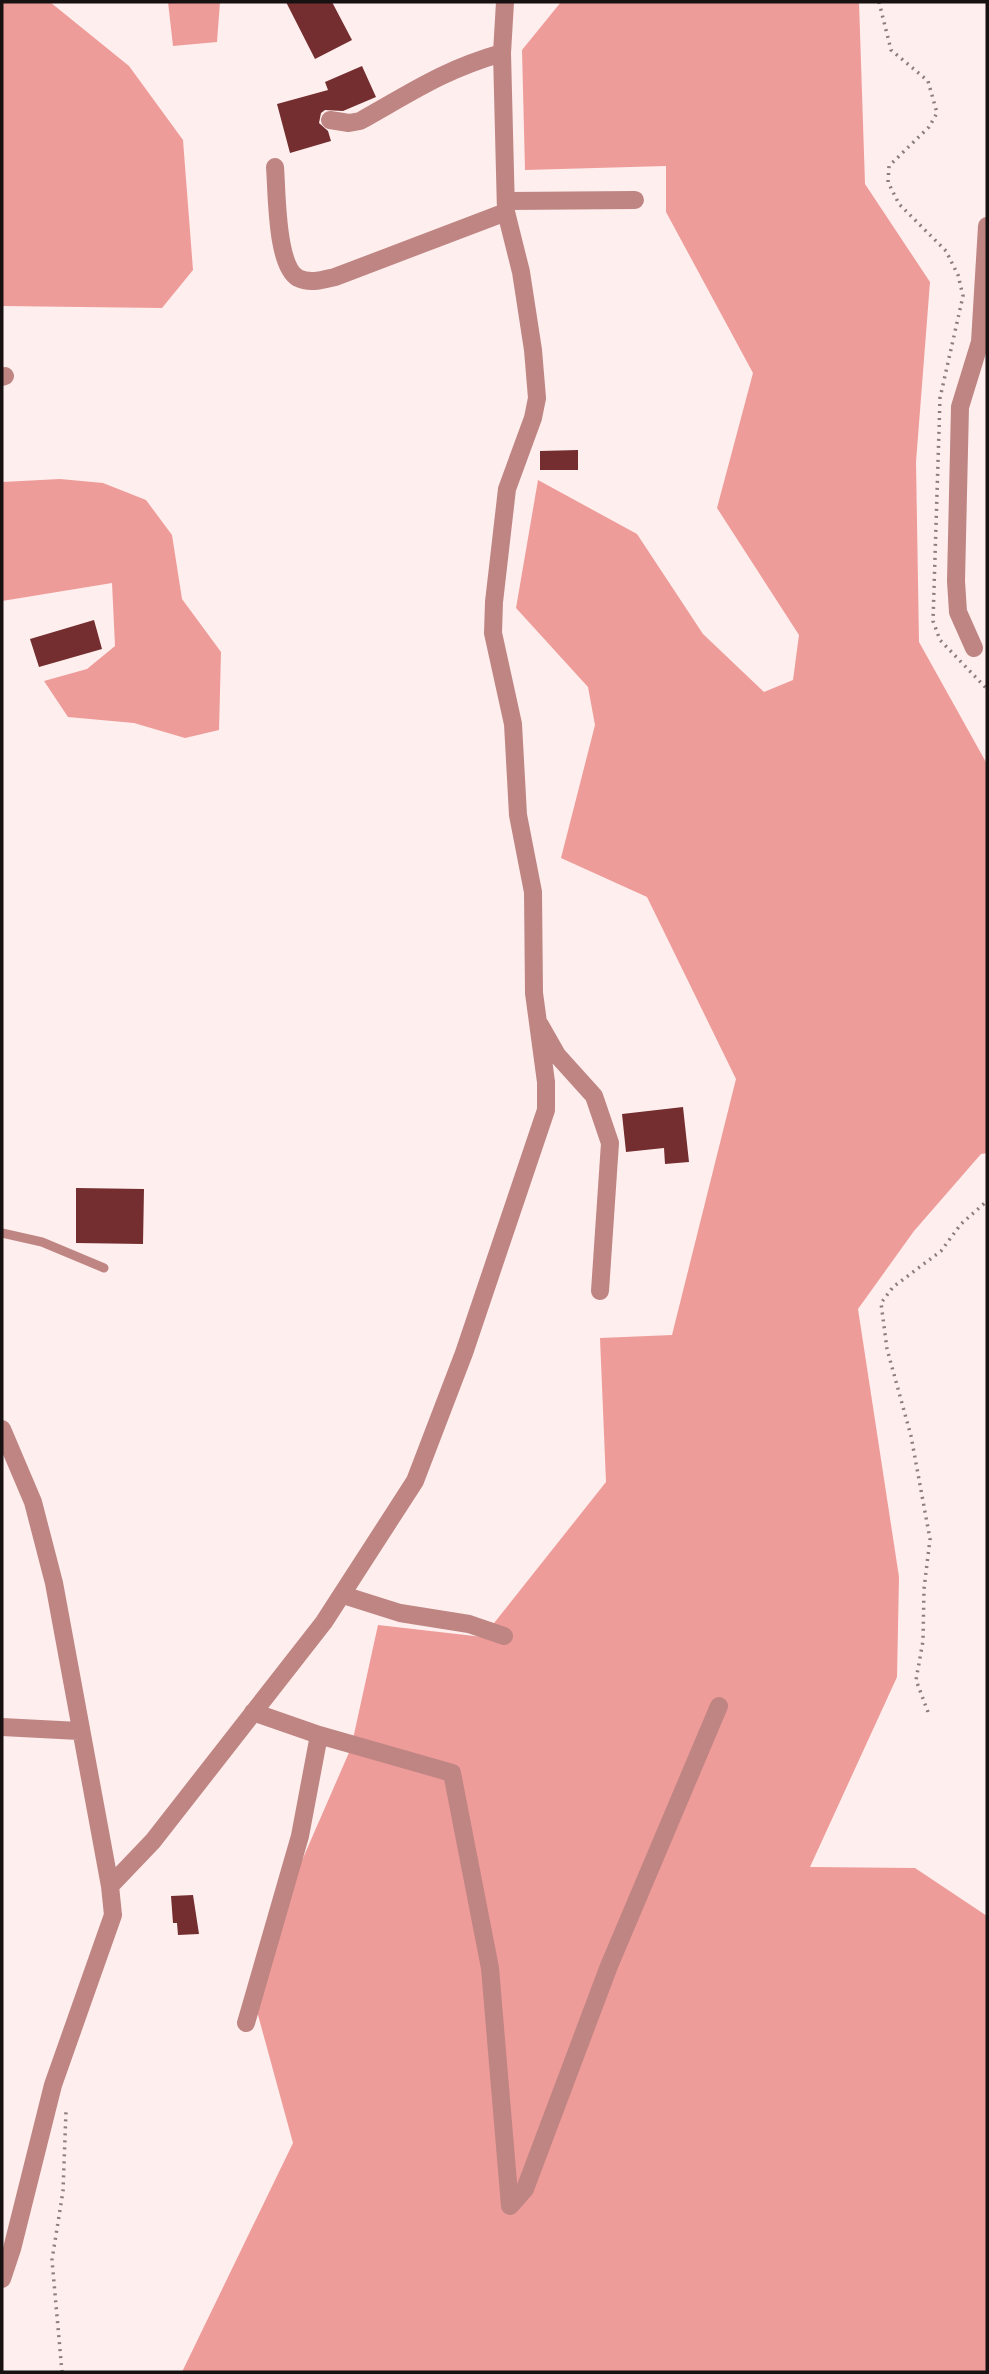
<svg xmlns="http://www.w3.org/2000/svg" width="989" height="2374" font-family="Commissioner,sans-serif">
	<rect width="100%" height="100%" fill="#feeeed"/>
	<!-- forest -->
	<path fill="#ee9c99" d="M2,2H50L129,66L183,140L193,270L162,308L2,306Z
		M168,2H220L217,42L173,46Z
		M561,2H859L865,184L930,282L916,462L919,642L987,764V1153L981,1154L914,1231L858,1309L899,1577L897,1677L810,1867L915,1868L987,1916V2372H182L293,2143L249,1982L351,1748L378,1625L483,1637L606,1482L600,1338L672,1335L736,1079L647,897L561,858L595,725L588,687L516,608L538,480L637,534L703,634L764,692L793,680L799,635L717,508L753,373L666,212V166L525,170L522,50Z
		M60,479L103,483L146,500L172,535L182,599L221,652L219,730L185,738L134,723L68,717L44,681L87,669L115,646L112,583L2,601V482Z"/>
	<!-- building -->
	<path fill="#752e30" d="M286,2H332L352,40L315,59Z
		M362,66L376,97L343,111L325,110L321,113L319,123L328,131L331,141L290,153L277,104L328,90L325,82Z
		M578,450V470H540V451Z
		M94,620L102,649L39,667L30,639Z
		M683,1107L689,1162L665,1164L664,1148L626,1152L622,1114Z
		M76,1188L144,1189L143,1244L76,1243Z
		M193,1895L199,1934L178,1935L177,1923H173L171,1896Z"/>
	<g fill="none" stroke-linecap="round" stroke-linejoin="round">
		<!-- path -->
		<path stroke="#8a7f7e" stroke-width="3.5" stroke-dasharray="2 5" stroke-linecap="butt" d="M879,2L891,50L928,81L937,113L929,127L889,166L888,182L899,204L946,251L958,275L963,296L940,398L933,621L940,640L987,689
			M928,1712L916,1680L923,1641L924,1589L930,1539L911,1436L887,1349L881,1303L893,1287L941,1251L961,1224L987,1201
			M62,2372L52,2260L63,2191L66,2111"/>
		<!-- service -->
		<path stroke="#bf8583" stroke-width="9" d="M2,1233L42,1242L104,1268"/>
		<!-- minor -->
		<path stroke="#bf8583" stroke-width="18" d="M330,120L349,123L360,121C412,92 443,70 502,53
			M275,167C277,191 276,266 298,278C310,284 322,280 335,277L506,212L502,53L505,2
			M506,201L635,200
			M2,377L5,376
			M974,648L958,612L956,581L960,407L980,342L987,226
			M540,1025L557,1055L594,1096L610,1143L600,1291
			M2,1429L33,1502L54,1583L110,1886L113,1915L53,2085L12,2249L2,2279
			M343,1595L400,1613L469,1624L504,1636
			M2,1727L79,1731
			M319,1735L452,1773L490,1968L510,2206L525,2189L609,1966L719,1706
			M110,1886L153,1841L324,1622L415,1481L464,1353L546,1110V1082L534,993L533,892L518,815L513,724L493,633L494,602L507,489L533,418L537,398L533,350L521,272L506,212
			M246,2023L300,1836L319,1735L253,1712"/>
	</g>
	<!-- border -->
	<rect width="989" height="2374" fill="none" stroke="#171111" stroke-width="7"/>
</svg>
